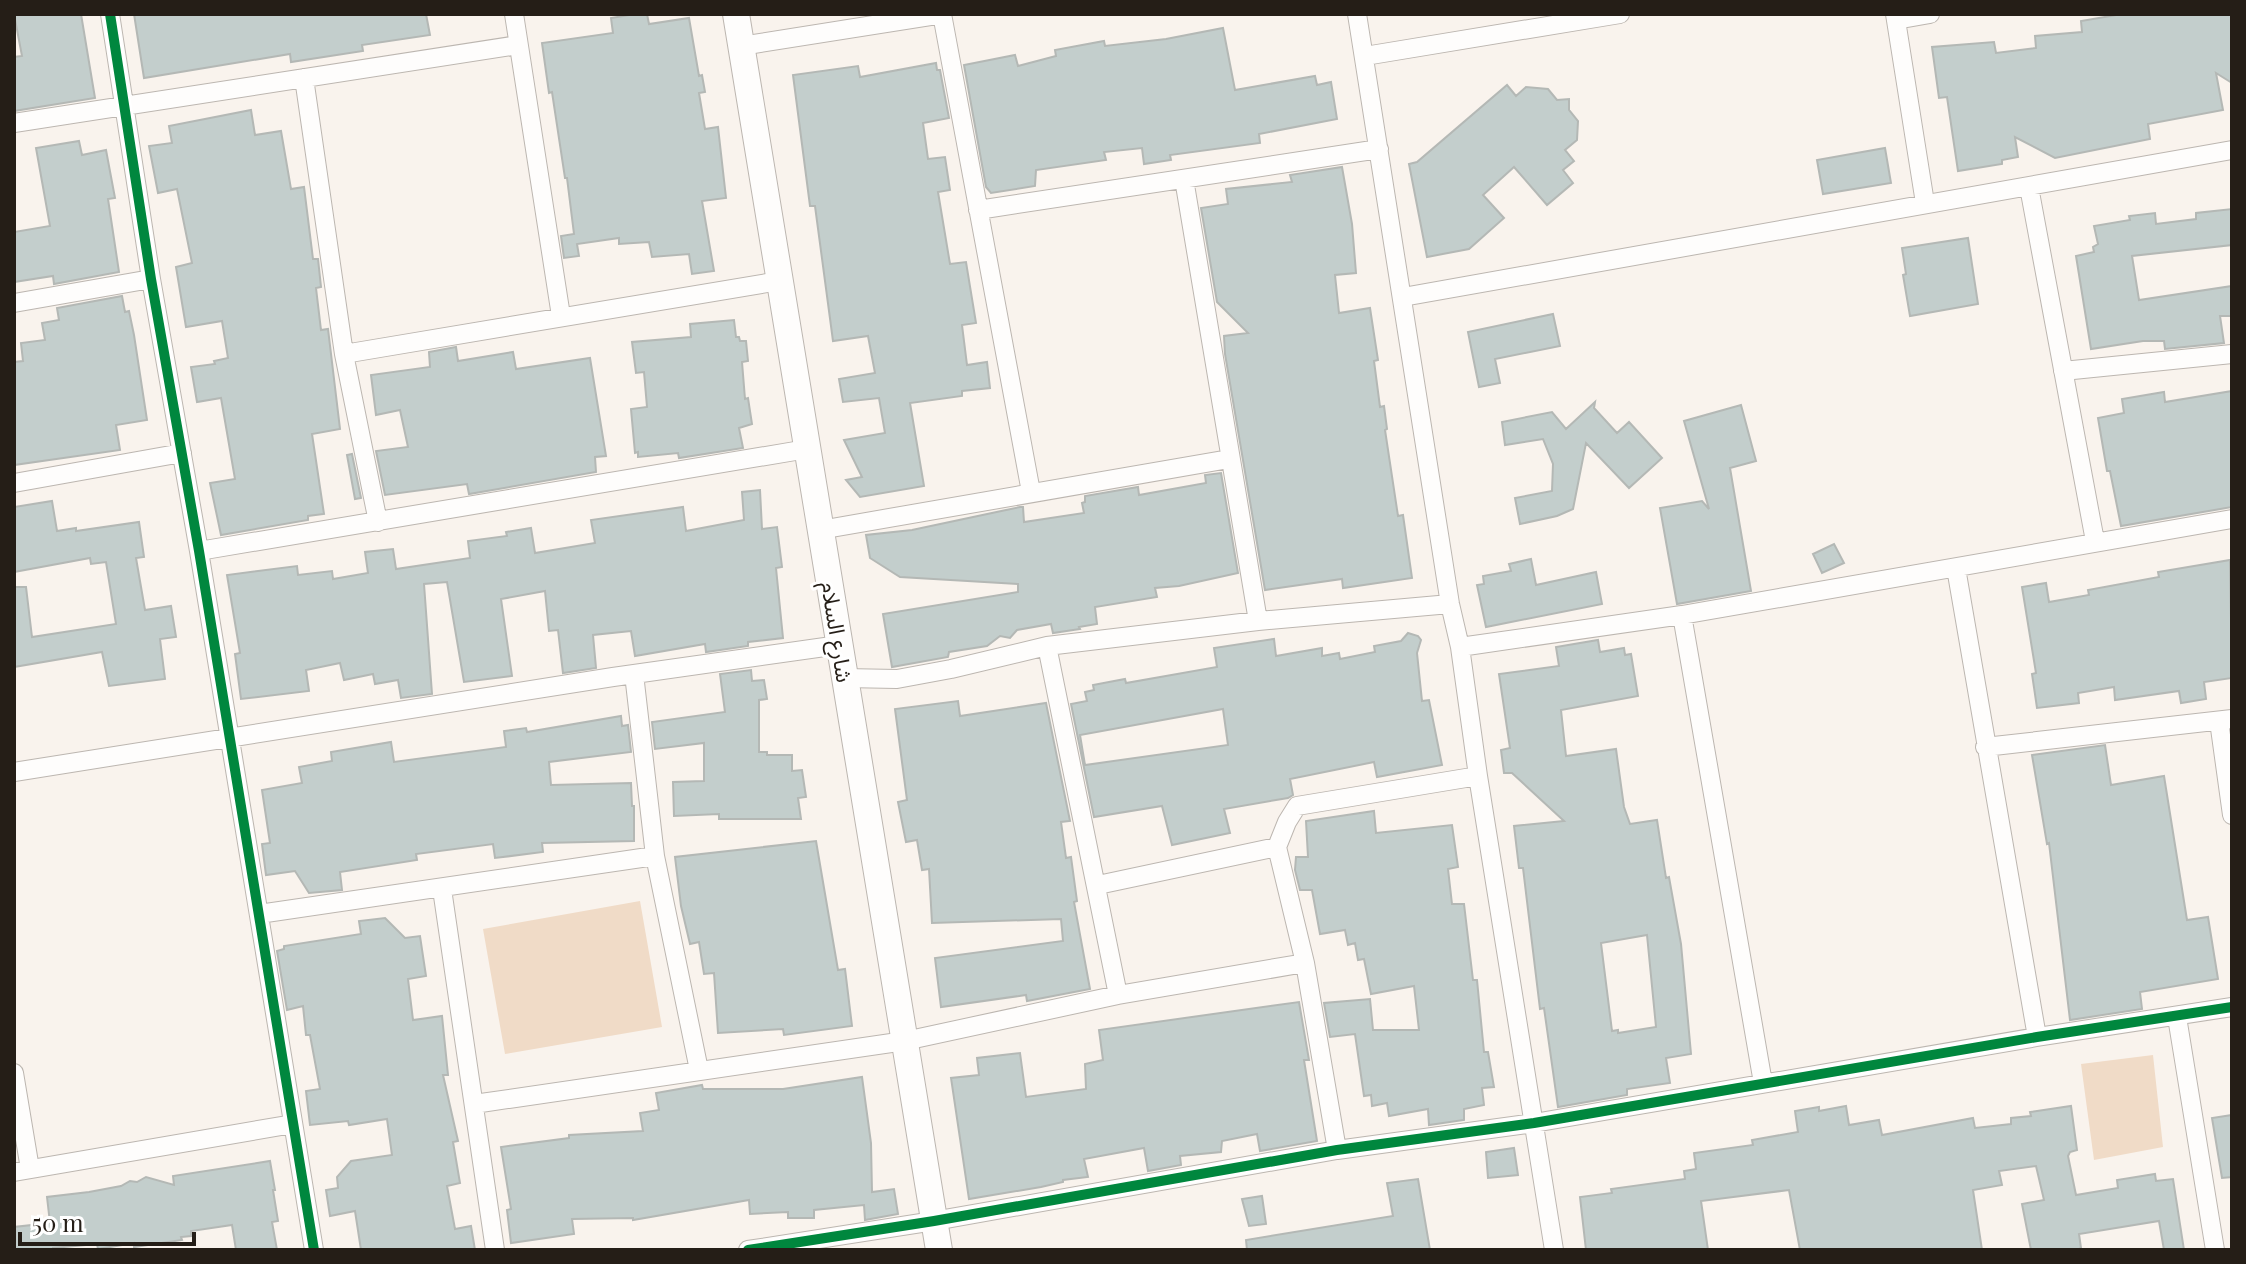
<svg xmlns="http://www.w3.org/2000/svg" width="2246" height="1264" font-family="'Playfair Display','Noto Sans Arabic',serif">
	<rect width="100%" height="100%" fill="#f9f3ed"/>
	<!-- green -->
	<path fill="#f0dbc7" d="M640,901L662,1027L505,1054L483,929Z
		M2153,1055L2163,1147L2094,1160L2081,1064Z"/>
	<!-- building -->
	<path fill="#c3cecc" stroke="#b4b8b5" stroke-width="2" fill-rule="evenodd" d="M14,14H81L95,98L14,111V57L22,56Z
		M134,14H426L430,35L362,45L363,51L291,62L290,54L144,78Z
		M635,14H647L649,24L689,18L699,76L702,75L705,92L699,93L705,129L718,127L726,198L702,201L714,271L692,274L689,254L652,257L649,242L619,244V238L577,244L579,256L564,258L561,236L574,234L567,178H565L552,92L549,93L542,43L613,33L611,18Z
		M2122,14H2232V83L2216,73L2223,110L2148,124L2150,139L2055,158L2015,137L2018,157L2002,160V164L1958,171L1947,97L1939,98L1932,47L1994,42L1996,53L2036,48L2035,36L2082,32L2081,21Z
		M1223,28L1235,90L1315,76L1317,85L1331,82L1337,119L1259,134L1260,143L1170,155L1171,160L1144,164L1142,148L1104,152L1106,160L1036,170L1035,186L991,193L986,187L964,65L1015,55L1018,66L1056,56L1055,50L1104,41L1105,46L1166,39Z
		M936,63L937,70H940L949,118L923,123L928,159L945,157L950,190L938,192L950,264L966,262L976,323L962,325L967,365L987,362L990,388L962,391V396L910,403L924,486L860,497L846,480L862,477L844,440L885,433L879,398L843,402L839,379L875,373L868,336L833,341L815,206H810L793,75L858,66L860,77Z
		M1507,85L1516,96L1526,87L1548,89L1557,100L1569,99V110L1578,121L1577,140L1565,150L1574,161L1563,170L1573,183L1547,205L1514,167L1483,195L1504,218L1469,249L1427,257L1409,164L1417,162Z
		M251,110L255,135L281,131L291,189L304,187L313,259H318L321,287L316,288L321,330L328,329L340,429L312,434L324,514L308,516V520L221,535L210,483L235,479L221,398L197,402L191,367L215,364L214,361L228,358L222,321L186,327L176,267L192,263L177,189L158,193L149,146L172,143L169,126Z
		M79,141L82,155L106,150L115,198L108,199L119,272L54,284L53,276L14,282V232L50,226L36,148Z
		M1885,148L1891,183L1823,194L1817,160Z
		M1342,167L1352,224L1356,273L1335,275L1339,313L1370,308L1378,360L1374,361L1380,407L1384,406L1387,429L1385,430L1398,516L1403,515L1412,578L1343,588L1342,579L1265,590L1225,354L1224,336L1248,333L1217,302L1201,208L1228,204L1226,189L1292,182L1290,175Z
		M2232,209V245L2132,256L2139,300L2232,286V316H2220L2224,343L2165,349L2164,341H2143L2091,349L2076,256L2094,252L2093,247L2098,244L2094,226L2130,220L2129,216L2155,213L2156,224L2196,219V213Z
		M1968,238L1978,304L1910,316L1903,275L1906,274L1902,248Z
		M122,296L125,312L129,311L134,335L147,420L116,425L120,450L14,465V362L23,361L21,343L45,340L42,323L59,320L57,308Z
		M1553,314L1560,346L1495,359L1500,383L1479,387L1468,332Z
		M734,320L736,337H739L740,341H746L748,361L742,362L745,399L748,398L752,424L739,428L743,448L679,458L678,453L638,457V452L635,453L631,409L647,407L644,372L636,373L632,342L691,337L690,324Z
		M456,347L458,361L513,352L516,369L590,358L606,456L595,457L596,472L469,494L467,484L385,495L376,451L408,447L400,410L376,415L371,375L430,367L429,352Z
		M2232,391V507L2121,526L2110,471H2107L2098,418L2124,413L2122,399L2164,392L2165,402Z
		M1595,402L1594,408L1617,433L1629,422L1662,458L1629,488L1586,443L1573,509L1557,516L1520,524L1515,498L1552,491L1553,464L1543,439L1505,445L1502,422L1552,412L1566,429Z
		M1741,405L1756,461L1730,468L1751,591L1677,604L1660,508L1702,501L1709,509L1684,421Z
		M352,454L361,498L355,499L347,455Z
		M1221,473L1238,573L1179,586L1155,588L1157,597L1095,607L1097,624L1079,627L1080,629L1053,633L1051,624L1017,630L1010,638L1000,636L987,646L949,652L948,657L892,667L883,614L1018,592V584L900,577L870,558L866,535L912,530L1020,507H1023L1024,522L1084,513L1082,503L1085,502V496L1138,487L1139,495L1206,483L1205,475Z
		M760,490L762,529L777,527L782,567L776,568L783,638L748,642V646L706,652L705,644L635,656L631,631L593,635L596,668L563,673L558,630L549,631L545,591L501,599L512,676L464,682L447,582L424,584L432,694L401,698L398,680L375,684L373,674L344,680L340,663L306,670L309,691L241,699L235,654L240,653L227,575L297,566L298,575L332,571L333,579L368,573L365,552L393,549L396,569L470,558L468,541L507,536L506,532L531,528L535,553L595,543L591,520L683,507L686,531L744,520L742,492Z
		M52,501L57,531L76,528V531L139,522L144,557L136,558L145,610L171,606L176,637L160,639L165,679L109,686L102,652L14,667V587H26L32,637L116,624L106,562L91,564L90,558L14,572V507Z
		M1834,544L1844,563L1822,573L1813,554Z
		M1531,559L1536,585L1596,572L1602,604L1486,627L1477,585L1484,584L1483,576L1511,571L1509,564Z
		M2230,560L2232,678L2204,682L2206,699L2181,703L2179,691L2115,700L2114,687L2078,693L2079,703L2037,708L2032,674L2036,673L2022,587L2046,583L2049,602L2089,595L2088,590L2159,577L2158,572Z
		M1408,633L1418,636L1421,640L1417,653L1422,701L1429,700L1442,765L1377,777L1374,762L1290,779L1293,795L1288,798L1224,809L1230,833L1172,845L1162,806L1094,817L1071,704L1087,701L1085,692L1094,690L1093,685L1125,679L1126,683L1217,667L1214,648L1274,639L1276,656L1322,648V656L1339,653L1340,659L1375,652L1374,646L1401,641ZM1223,709L1228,745L1085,765L1080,735Z
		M1598,640L1600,652L1624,648L1625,655L1631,654L1638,696L1561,710L1566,756L1616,749L1624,807L1630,824L1657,820L1666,878L1669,877L1681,944L1691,1054L1666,1058L1670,1083L1627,1089V1095L1558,1107L1544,1008L1540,1009L1523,868H1519L1514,826L1564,821L1512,773H1504L1501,750L1510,748L1499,674L1559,666L1556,647ZM1647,935L1656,1027L1618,1033V1030L1612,1031L1601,943Z
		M751,670L752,681L764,680L767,699L759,700V752H767V755H792V771L802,770L806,797L798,798L801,819H719V814L674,816L673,782L704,781V743L655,749L652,722L725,712L720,674Z
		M958,701L960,716L1046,703L1070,821L1061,822L1066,858L1071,857L1077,901L1074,902L1090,989L1027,1001L1026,995L941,1007L935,958L1063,941L1061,919L932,923L929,869L922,870L917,840L906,842L898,802L907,800L895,709Z
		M621,716L622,726L628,725L631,752L549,762L551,785L631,783L632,806H634V841L542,843L543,852L495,858L493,844L416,854L417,860L340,872L342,890L309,893L295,871L266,875L262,844L270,843L262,790L302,783L299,767L332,761L331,752L391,742L394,762L506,747L504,731L526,728L527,732Z
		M2105,745L2111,785L2164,776L2187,920L2208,917L2218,979L2140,992L2142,1009L2070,1020L2049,843L2047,844L2032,755Z
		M1374,811L1376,833L1452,825L1458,867L1448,869L1452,904H1464L1473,980H1477L1484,1052H1488L1494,1087L1482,1088L1484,1105L1464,1109V1120L1429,1125L1428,1109L1389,1116L1387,1103L1372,1106L1371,1095L1364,1096L1355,1034L1330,1037L1324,1003L1370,999L1373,1030H1419L1414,986L1371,994L1364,959L1358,960L1355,943L1348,945L1345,930L1320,934L1312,890H1300L1295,870L1296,857H1308L1306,821Z
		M816,841L838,970L845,969L852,1026L784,1035L783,1029L718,1033L714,973L704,974L699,942L690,944L681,906L675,857Z
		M385,918L405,938L420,936L426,976L408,979L413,1020L442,1016L448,1075H443L458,1141L453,1142L460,1183L447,1186L455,1229L471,1226L475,1250H361L355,1211L330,1216L326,1190L338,1188L337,1177L351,1161L392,1155L387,1119L349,1125L348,1121L310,1125L306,1091L320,1089L310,1035H306L303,1006L287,1010L277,951L284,949V946L361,934L359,921Z
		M1299,1002L1309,1060H1304L1317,1141L1260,1151L1257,1134L1222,1141L1221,1152L1180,1156L1181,1165L1148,1171L1144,1148L1084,1159L1088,1177L1063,1180V1182L1041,1187L969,1199L951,1078L979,1075L977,1058L1020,1053L1026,1097L1086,1089L1085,1064L1103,1060L1099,1030Z
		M862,1077L871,1143L872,1192L894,1189L898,1214L865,1220L864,1205L814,1210V1218H788V1212L750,1214L749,1200L633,1220V1218L572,1219L574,1234L511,1243L507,1210L511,1209L501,1147L569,1138V1135L643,1131L640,1113L659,1110L656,1093L702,1085L703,1089H783Z
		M1846,1106L1849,1125L1879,1120L1882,1135L1973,1118L1975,1128L2011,1124V1118L2031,1116L2030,1112L2071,1106L2077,1150L2070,1152L2068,1156L2076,1195L2118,1188L2117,1180L2155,1174L2156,1181L2173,1179L2184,1250H2164L2159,1221L2079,1234L2081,1248L2077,1250H2031L2022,1204L2044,1200L2036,1166L1999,1171L2002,1185L1973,1190L1982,1250H1800L1789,1190L1701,1201L1708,1250H1586L1580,1197L1612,1193L1611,1189L1685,1179L1684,1171L1696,1169L1694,1153L1753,1145L1752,1140L1798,1132L1795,1111L1819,1107V1111Z
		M2232,1115V1177L2222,1178L2212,1118Z
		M1514,1148L1518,1175L1488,1178L1486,1152Z
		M270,1161L275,1190H273L278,1221L272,1222L277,1250H236L232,1225L191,1231V1236L181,1237L182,1240L134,1247V1243L98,1249L97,1244L53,1248V1250H14V1227L50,1223L47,1197L89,1192L121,1186L130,1181L137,1182L146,1177L174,1185L173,1176Z
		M1418,1179L1430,1250H1247L1246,1240L1393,1216L1387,1183Z
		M1262,1196L1266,1224L1249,1226L1242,1199Z"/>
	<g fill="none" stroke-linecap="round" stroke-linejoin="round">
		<!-- street casing -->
		<g stroke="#bcb6b0" stroke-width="20">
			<path id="street" d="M110,14L151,279L199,551L314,1250
				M514,14L561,316
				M942,14L1031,492
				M1357,14L1450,604L1460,647L1478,776L1554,1250
				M1895,14L1925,203
				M1896,20L1930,14
				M741,46L943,14
				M1365,56L1620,14
				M304,78L344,354L378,522
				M14,123L518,45
				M1184,179L1258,621
				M2029,187L2095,541
				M978,210L1379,149
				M1403,297L2232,150
				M14,303L151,279
				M344,354L779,281
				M2063,371L2232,354
				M14,483L182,453
				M820,530L1229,459
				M199,551L807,449
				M1956,568L2037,1037
				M1682,615L1763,1083
				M1047,646L1118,995
				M1460,647L1682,615L2232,519
				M634,674L655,856L699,1070
				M844,678L897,679L951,669L1047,646L1258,621L1450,604
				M2219,721L2232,815
				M1985,747L2232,719
				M14,772L613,677L839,645
				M1098,885L1277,847
				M442,889L495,1250
				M259,914L655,856
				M2177,1017L2215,1250
				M14,1073L30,1169
				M474,1104L905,1041L1118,995L1305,963
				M1337,1150L1305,963L1277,847L1287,822L1297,806L1478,776
				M14,1172L293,1124
				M748,1250L934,1221L1337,1150L1534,1123L2037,1037L2232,1007"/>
		</g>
		<!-- secondary casing -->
		<g stroke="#bcb6b0" stroke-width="28">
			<path id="secondary" d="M736,14L939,1250"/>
		</g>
		<!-- street -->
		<use href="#street" stroke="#fefdfc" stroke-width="18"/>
		<!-- secondary -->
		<use href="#secondary" stroke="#fefdfc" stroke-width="26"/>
		<!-- cycleway casing -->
		<g stroke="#fff" stroke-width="15">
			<path id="cycleway" d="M110,14L151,279L199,551L314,1250
				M748,1250L934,1221L1337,1150L1534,1123L2037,1037L2232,1007"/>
		</g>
		<!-- cycleway -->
		<use href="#cycleway" stroke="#00873e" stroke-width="10"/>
	</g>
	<g text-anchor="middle" stroke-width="6" stroke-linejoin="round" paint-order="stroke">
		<!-- street labels -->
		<g font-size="22" fill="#251e17" stroke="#fff">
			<text transform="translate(837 632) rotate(81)" y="8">شارع السلام</text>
		</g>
	</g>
	<!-- border -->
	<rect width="2246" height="1264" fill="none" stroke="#251e17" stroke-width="32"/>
	<!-- scale -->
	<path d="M20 1232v12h174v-12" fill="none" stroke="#251e17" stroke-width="4"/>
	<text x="32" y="1232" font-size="24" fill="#251e17" stroke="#ffffff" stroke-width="6" paint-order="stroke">50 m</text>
</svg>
